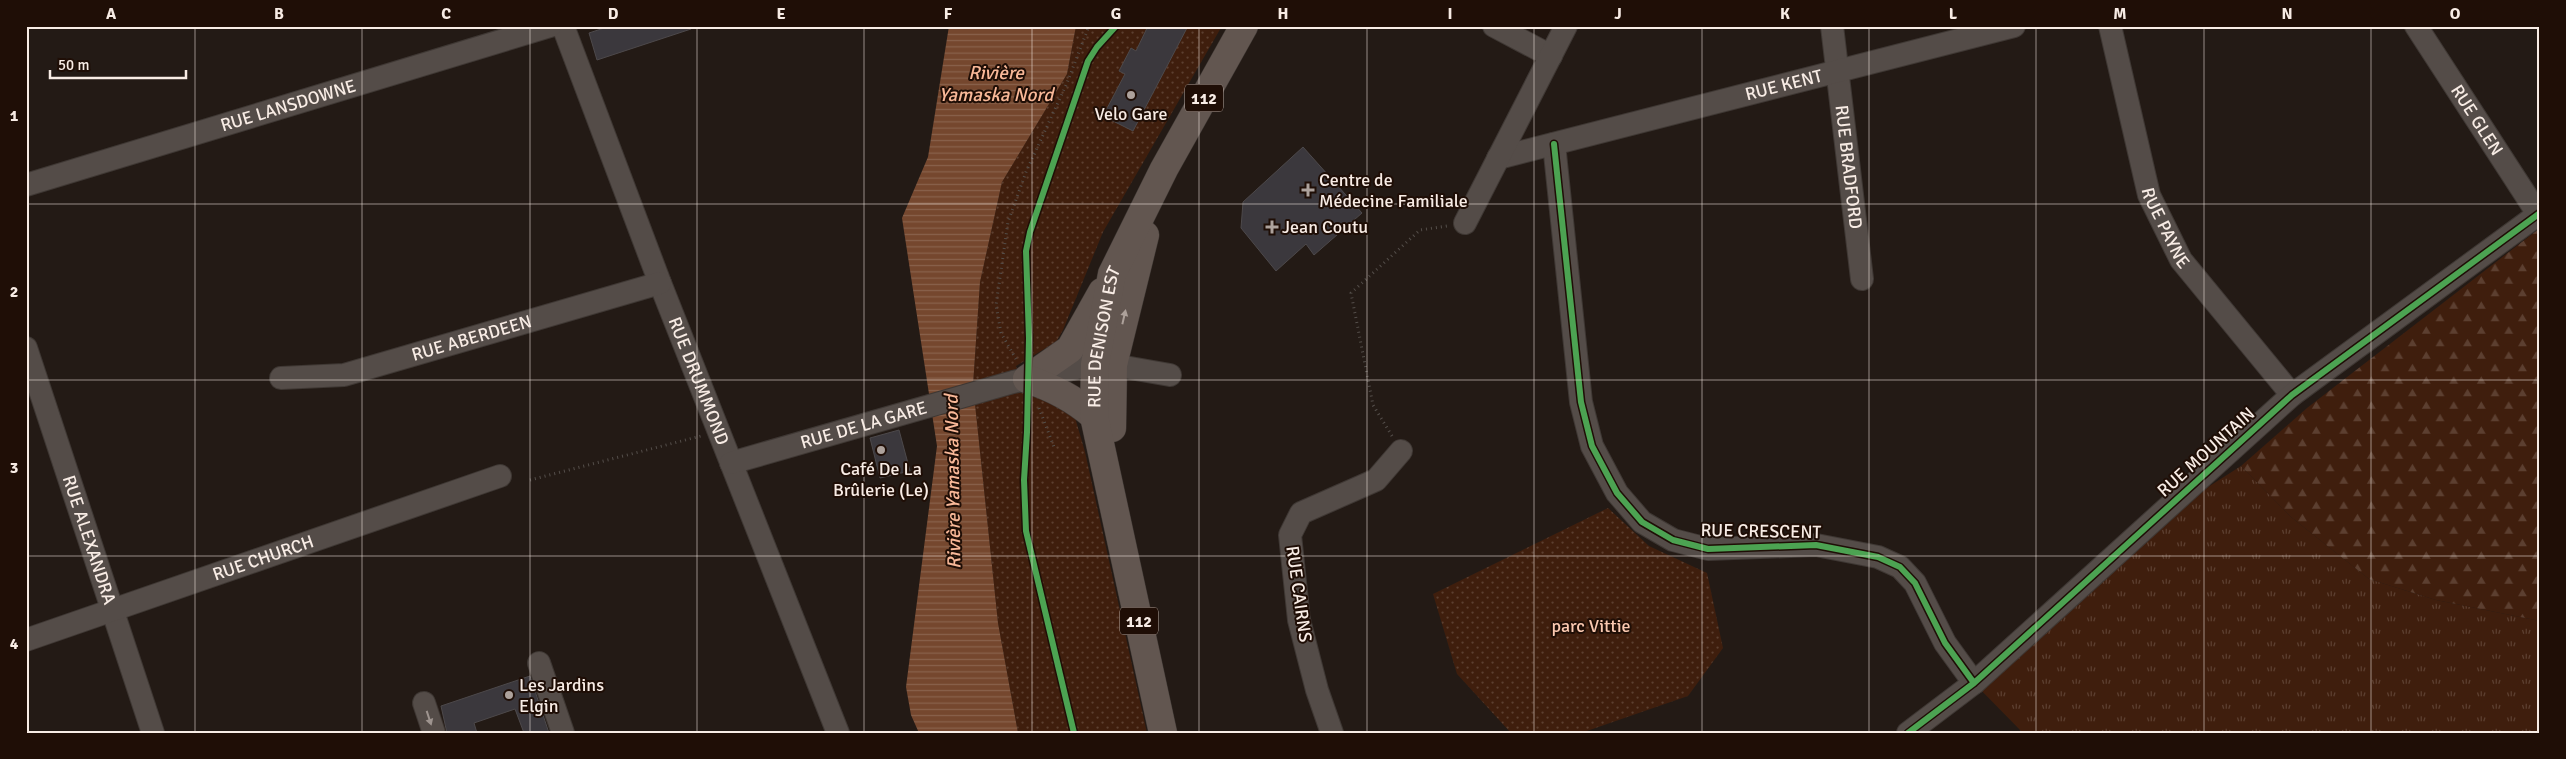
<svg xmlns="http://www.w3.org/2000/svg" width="2566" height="759" font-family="Signika,sans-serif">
	<defs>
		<pattern id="grass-tufts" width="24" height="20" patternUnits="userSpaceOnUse" patternTransform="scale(1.25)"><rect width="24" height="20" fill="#3f1e0d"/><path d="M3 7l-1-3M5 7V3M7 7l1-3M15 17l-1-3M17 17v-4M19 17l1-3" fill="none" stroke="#5c3f30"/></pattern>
		<pattern id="forest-firs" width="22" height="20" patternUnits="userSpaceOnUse" patternTransform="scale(1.25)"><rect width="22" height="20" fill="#3f1e0d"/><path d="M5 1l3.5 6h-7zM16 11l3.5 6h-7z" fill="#5c3f30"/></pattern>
		<pattern id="park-dots" width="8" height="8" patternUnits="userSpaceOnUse" patternTransform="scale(1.25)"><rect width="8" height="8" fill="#3f1e0d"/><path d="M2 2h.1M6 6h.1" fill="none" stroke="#5c3f30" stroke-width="1.8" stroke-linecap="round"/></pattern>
		<pattern id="water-rules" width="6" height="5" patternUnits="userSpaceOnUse" patternTransform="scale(1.25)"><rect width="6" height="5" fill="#75472e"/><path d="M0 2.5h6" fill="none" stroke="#89624c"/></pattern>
	</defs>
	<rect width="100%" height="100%" fill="#231a15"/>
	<!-- grass -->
	<path fill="url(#grass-tufts)" d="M2241,466L2291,517L2369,579L2436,600L2540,621V733H2023L1974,683L2139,531Z"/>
	<!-- forest -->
	<path fill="url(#forest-firs)" d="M2540,228V621L2436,600L2369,579L2291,517L2241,466L2307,408Z"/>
	<!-- park -->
	<path fill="url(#park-dots)" d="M1076,26H1222L1103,232L1063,330L1056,342L1016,366L1022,385L1074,414L1085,452L1147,733H1018L998,623L973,385L980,282L1002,182L1067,74Z
		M1608,508L1649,546L1707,573L1723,648L1688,696L1581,733H1511L1457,674L1433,594Z"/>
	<!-- water -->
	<path fill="url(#water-rules)" d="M949,26H1076L1067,74L1002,182L980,282L973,385L998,623L1018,733H919L911,715L906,687L937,446L902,218L928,157Z"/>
	<!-- building -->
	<path fill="#3b383d" stroke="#4d494b" d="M610,26H691V29L597,60L589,33Z
		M1148,26H1188L1133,131L1103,116L1125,74L1119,71L1131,48L1136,51Z
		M1303,147L1362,213L1314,255L1306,244L1276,271L1241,228L1243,202Z
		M899,430L910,471L880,478L870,438Z
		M530,676L549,733H524L515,709L474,723L477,733H447L441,706Z"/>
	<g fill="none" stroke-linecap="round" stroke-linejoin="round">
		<!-- minor casing -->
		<g stroke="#3f3834" stroke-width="24">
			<g id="minor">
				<path id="s1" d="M563,26L660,283L838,733"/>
				<path d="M1494,26L1551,56"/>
				<path id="s2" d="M1832,26L1862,279"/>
				<path id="s3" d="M2110,26L2149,195L2181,260L2292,395"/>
				<path id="s4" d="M2416,26L2538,214"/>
				<path d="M1554,144L1581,402L1592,446L1617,493L1642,522L1673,540L1708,549L1816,545L1878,557L1900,567L1915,583L1945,643L1974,683"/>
				<path id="s5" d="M1498,158L2014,26"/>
				<path id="s6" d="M26,185L550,26"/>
				<path d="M1465,223L1566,26"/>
				<path id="s7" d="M26,348L153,733"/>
				<path id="s8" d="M281,378L344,375L660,283"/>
				<path id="s9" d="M731,463L1013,382L1095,364L1113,365L1170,375"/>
				<path id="s10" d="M26,640L500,476"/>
				<path d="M539,663L563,733"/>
				<path d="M424,703L434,733"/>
				<path d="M1332,733L1317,690L1299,620L1290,535L1301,513L1376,480L1401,451"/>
				<path d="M1908,733L1974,683L2292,395L2540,213"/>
			</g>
		</g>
		<!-- major casing -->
		<g stroke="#3f3834" stroke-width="29">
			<g id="major">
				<path d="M1027,379L1070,349L1102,292"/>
				<path d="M1027,379C1053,388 1073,398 1094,416"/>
				<path d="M1112,428L1113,365L1145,235"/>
				<path id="s11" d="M1163,733L1094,416L1095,364L1112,274L1164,169L1244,26"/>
			</g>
		</g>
		<!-- path -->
		<path stroke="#544e4a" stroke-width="3" stroke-dasharray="1 4" stroke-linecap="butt" d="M1016,359L1001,333L996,305L1008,222L1026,172L1067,83L1089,26
			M1039,408L1054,447
			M1392,436L1373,405L1351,293L1420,230L1447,226
			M530,480L701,436"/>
		<!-- minor -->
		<use href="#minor" stroke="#544c48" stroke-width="22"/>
		<!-- major -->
		<use href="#major" stroke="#625650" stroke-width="28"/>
		<!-- cycleway casing -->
		<g stroke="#1f0e06" stroke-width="9">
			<path id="cycleway" d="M1554,144L1581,402L1592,446L1617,493L1642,522L1673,540L1708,549L1816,545L1878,557L1900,567L1915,583L1945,643L1974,683
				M1074,733L1026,531L1024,480L1027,432L1029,338L1026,251L1030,232L1088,61L1097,47L1116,26
				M1908,733L1974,683L2292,395L2540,213"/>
		</g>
		<!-- cycleway -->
		<use href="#cycleway" stroke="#4ca352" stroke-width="6"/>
	</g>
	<!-- one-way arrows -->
	<defs><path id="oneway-solid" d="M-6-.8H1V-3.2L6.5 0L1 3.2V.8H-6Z" transform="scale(1.25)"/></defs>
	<use fill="#ada19a" href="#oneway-solid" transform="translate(1124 317) rotate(-77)"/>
	<use fill="#9e948f" href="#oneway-solid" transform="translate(429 718) rotate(72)"/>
	<!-- grid -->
	<path fill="none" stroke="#f8ece5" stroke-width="1" stroke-opacity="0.55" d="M195,26V733M362,26V733M530,26V733M697,26V733M864,26V733M1032,26V733M1199,26V733M1367,26V733M1534,26V733M1702,26V733M1869,26V733M2036,26V733M2204,26V733M2371,26V733M26,204H2540M26,380H2540M26,556H2540"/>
	<!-- markers -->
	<g fill="#ada29c" stroke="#1f0e06" stroke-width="2">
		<circle cx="1131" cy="95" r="5"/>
		<path d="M1305.5 182.5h5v5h5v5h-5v5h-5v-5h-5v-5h5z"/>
		<path d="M1269.5 219.5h5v5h5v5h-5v5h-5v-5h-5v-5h5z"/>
		<circle cx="881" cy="450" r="5"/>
		<circle cx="509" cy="695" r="5"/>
	</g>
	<g text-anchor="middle" stroke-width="4" stroke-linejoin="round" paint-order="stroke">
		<!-- shield labels -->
		<g fill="#1f0e06" stroke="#b7a9a2" stroke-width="1">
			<rect x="1185" y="84.5" width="38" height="27" rx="4"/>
			<rect x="1120" y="607.5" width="38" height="27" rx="4"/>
		</g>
		<g font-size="16" font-weight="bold" fill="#f8ece5">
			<text x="1204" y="104">112</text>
			<text x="1139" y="627">112</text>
		</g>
		<!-- street labels -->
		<g font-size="18" fill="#f8ece5" stroke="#1f0e06">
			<text dy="6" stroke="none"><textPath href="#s5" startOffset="295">RUE KENT</textPath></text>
			<text dy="6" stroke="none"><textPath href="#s6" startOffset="274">RUE LANSDOWNE</textPath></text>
			<text dy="6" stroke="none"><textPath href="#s4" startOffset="112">RUE GLEN</textPath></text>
			<text dy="6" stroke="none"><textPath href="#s2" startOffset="142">RUE BRADFORD</textPath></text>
			<text dy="6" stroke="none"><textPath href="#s3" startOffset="210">RUE PAYNE</textPath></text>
			<text dy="6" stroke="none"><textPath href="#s8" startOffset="196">RUE ABERDEEN</textPath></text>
			<text dy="6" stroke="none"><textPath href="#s11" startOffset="404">RUE DENISON EST</textPath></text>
			<text dy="6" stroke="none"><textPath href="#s1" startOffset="380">RUE DRUMMOND</textPath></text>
			<text dy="6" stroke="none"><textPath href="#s9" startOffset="138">RUE DE LA GARE</textPath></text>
			<text transform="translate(2206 452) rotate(-42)" y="6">RUE MOUNTAIN</text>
			<text transform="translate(1761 531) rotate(1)" y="6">RUE CRESCENT</text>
			<text dy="6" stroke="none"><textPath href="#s7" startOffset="202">RUE ALEXANDRA</textPath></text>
			<text dy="6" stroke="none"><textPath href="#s10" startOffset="251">RUE CHURCH</textPath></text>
			<text transform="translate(1299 594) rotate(82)" y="6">RUE CAIRNS</text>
		</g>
		<!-- poi labels -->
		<g font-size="18" fill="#f8ece5" stroke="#1f0e06" text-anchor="start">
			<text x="1131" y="120" text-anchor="middle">Velo Gare</text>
			<text x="1319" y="186">Centre de<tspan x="1319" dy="21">Médecine Familiale</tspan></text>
			<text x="1282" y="233">Jean Coutu</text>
			<text x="881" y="475" text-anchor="middle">Café De La<tspan x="881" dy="21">Brûlerie (Le)</tspan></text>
			<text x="519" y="691">Les Jardins<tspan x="519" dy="21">Elgin</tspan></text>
		</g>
		<!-- park labels -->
		<g font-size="18" fill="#fbc9b1" stroke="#1f0e06">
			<text x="1591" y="632">parc Vittie</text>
		</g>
		<!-- water labels -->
		<g font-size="19" font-style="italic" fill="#f9b898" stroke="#1f0e06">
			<text x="996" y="79">Rivière<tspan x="996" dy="22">Yamaska Nord</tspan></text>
			<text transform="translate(952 482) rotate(-91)" y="7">Rivière Yamaska Nord</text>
		</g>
	</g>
	<!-- border -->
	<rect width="2566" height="759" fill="none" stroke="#1f0e06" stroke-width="55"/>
	<!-- scale -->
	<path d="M50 70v8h136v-8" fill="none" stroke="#f8ece5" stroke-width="2.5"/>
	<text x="58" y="70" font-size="15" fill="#f8ece5" stroke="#1f0e06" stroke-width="4" paint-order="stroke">50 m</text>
	<rect x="28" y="28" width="2510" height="704" fill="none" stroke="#f8ece5" stroke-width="2"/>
	<g font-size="16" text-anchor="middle" font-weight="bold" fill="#f8ece5">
		<text x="111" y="19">A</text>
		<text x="279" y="19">B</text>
		<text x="446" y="19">C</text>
		<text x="613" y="19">D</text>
		<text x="781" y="19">E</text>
		<text x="948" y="19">F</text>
		<text x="1116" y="19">G</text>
		<text x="1283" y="19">H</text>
		<text x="1450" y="19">I</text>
		<text x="1618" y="19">J</text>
		<text x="1785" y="19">K</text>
		<text x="1953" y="19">L</text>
		<text x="2120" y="19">M</text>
		<text x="2287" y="19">N</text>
		<text x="2455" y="19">O</text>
		<text x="14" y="121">1</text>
		<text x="14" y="297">2</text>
		<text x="14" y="473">3</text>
		<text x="14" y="649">4</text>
	</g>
</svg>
